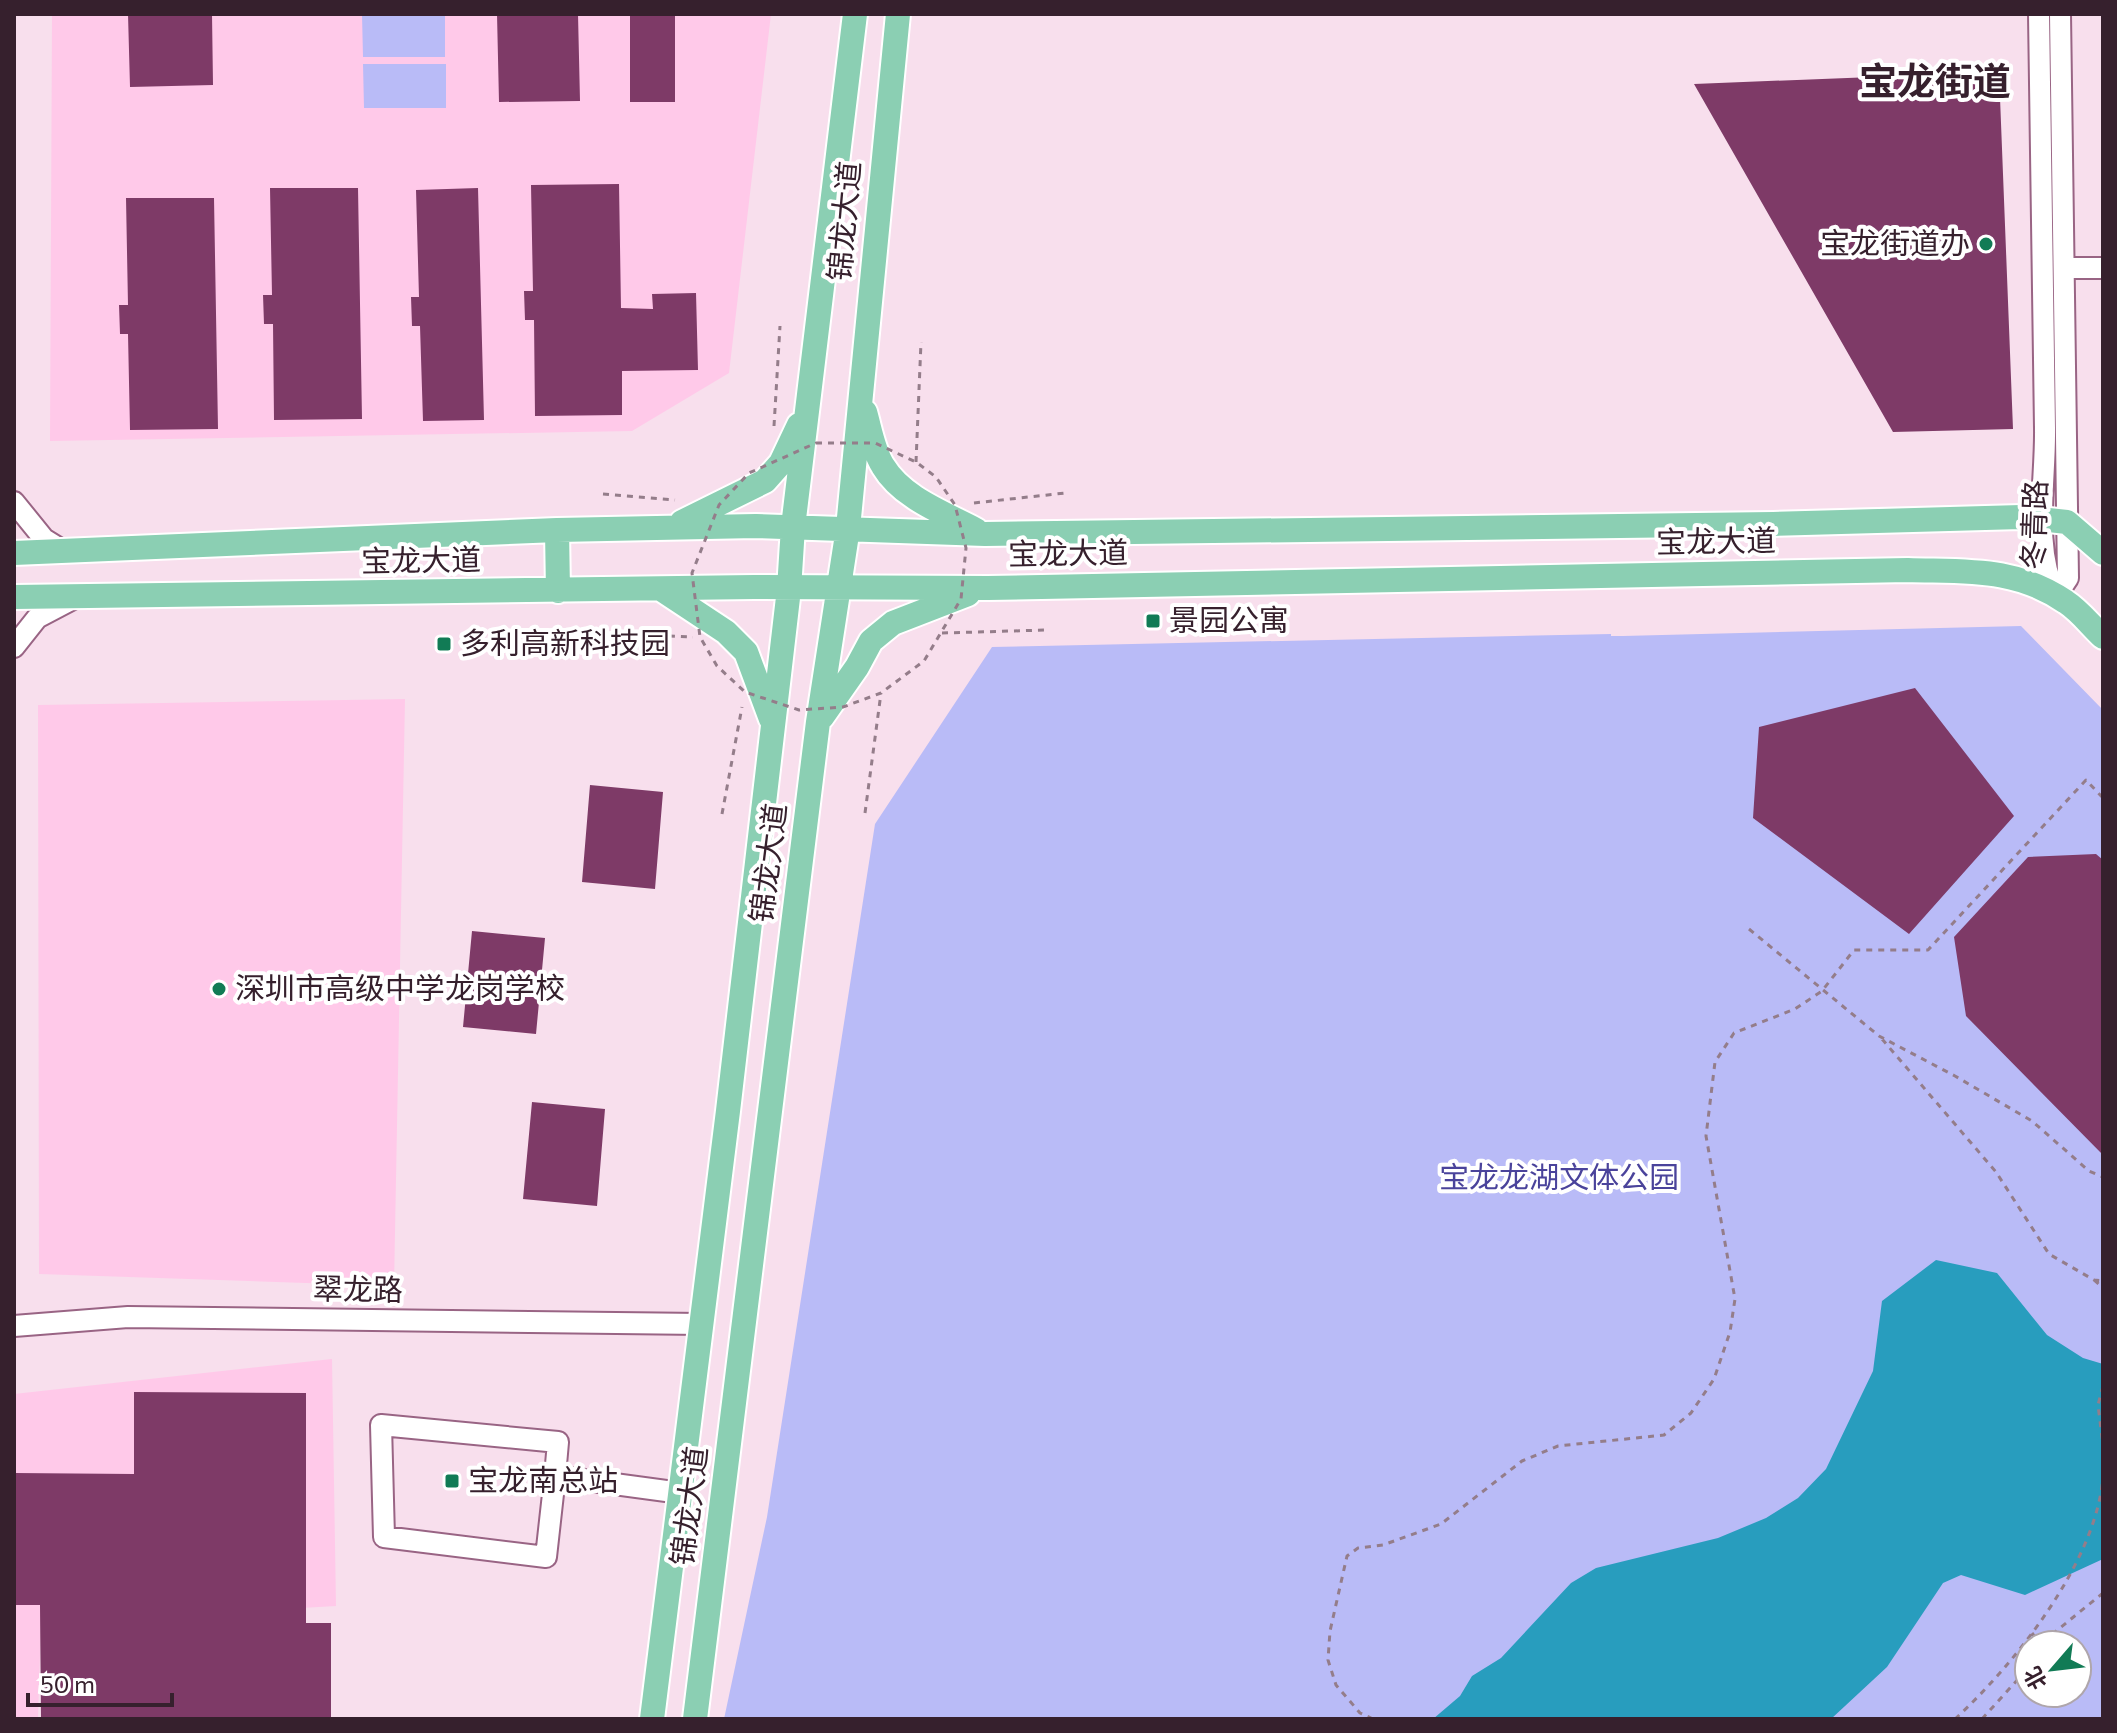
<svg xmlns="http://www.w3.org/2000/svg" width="2117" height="1733" font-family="Commissioner,'Noto Sans SC',sans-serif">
	<rect width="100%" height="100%" fill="#f8dfed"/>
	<!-- built -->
	<path fill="#ffc9e9" d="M52,14H771L729,373L632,431L50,441Z
		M405,699L394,1286L39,1274L38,705Z
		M332,1359L336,1606L41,1623L38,1719H14V1394Z"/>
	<!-- green -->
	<path fill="#b9bbf7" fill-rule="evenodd" d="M362,14H445V57H363Z
		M363,64H446V108H364Z
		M2021,626L2103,710V1719H724L767,1517L875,824L992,647L1611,634V636H1623ZM2029,1645H2077V1693H2029Z"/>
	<!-- water -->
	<path fill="#289dbe" d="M1936,1260L1997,1273L2047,1335L2083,1358L2103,1364V1559L2025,1595L1961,1575L1943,1583L1887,1667L1831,1719H1433L1460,1696L1472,1676L1501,1658L1571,1583L1596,1568L1718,1538L1766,1518L1798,1498L1826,1469L1873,1371L1882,1301Z"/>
	<!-- building -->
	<path fill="#7e3a67" d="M128,14H212L213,85L130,87Z
		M497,14H578L580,101L499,102Z
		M630,14H675V102H630Z
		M1999,72L2013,429L1893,432L1694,84Z
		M619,184L621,308L653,309L652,294L696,293L698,370L622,371V415L535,416L534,320H525L524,291H533L531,185Z
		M270,188H358L362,419L274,420L273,324H264L263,295H272Z
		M478,188L484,420L423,421L420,326H412L411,297H419L416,190Z
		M126,198H214L218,429L130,430L128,334H120L119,305H128Z
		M1915,688L2014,816L1909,934L1753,818L1759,727Z
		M590,785L663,792L655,889L582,882Z
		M2096,854L2103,860V1155L1966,1016L1954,937L2028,857Z
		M472,931L545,938L536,1034L463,1027Z
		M532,1102L605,1109L597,1206L523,1199Z
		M134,1392L306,1393V1623H331V1719H41L40,1605H14V1473L134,1474Z"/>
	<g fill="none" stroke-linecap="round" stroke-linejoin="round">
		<!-- minor casing -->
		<g stroke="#996484" stroke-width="24">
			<path id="minor" d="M2039,14C2041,152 2043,290 2045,428C2046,482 2032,546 2056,596L2068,578L2060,14
				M2064,268H2103
				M14,502L44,539L65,552
				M14,647L37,618L75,598
				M14,1326L128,1317L702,1324
				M555,1476L546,1557L384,1537L381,1425L558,1442L555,1476L681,1493"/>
		</g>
		<!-- major casing -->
		<g stroke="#fff" stroke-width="28">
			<path id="major" d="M865,412C870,429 873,450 883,466C902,498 944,513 976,530
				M682,522L765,481L781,463L799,425
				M557,530L558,591
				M14,553L557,530L756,526L985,534L1773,524L2021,517L2067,522L2103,553
				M661,589L726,632L746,652L771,719
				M14,597L754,587L988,588L1908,570C1967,572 2015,567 2066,602C2080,611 2091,626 2103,637
				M822,717L857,667L871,641L893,623L968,594
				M652,1719L728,1111L789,589L793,527L855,14
				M695,1719L818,722L848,528L898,14"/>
		</g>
		<!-- path -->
		<path stroke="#947d8a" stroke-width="3" stroke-dasharray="6 6" stroke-linecap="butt" d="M774,426L780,326
			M916,462L921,342
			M603,494L675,500
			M974,503L1065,493
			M585,632L693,637
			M942,633L1047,630
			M865,813L881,693
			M722,814L742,707
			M1749,929L1879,1036L1955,1076L2032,1121L2089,1171L2103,1177
			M1882,1039L1996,1172L2049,1254L2094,1280L2103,1281
			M2094,1280L2103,1288
			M2103,1386L2098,1405L2103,1445
			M2032,1633L2041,1645
			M2046,1645L2055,1632L2103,1593
			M1373,1719L1360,1713L1336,1685L1328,1660L1330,1631L1347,1556L1358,1548L1383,1545L1441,1524L1522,1461L1558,1446L1664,1435L1691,1413L1714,1379L1730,1332L1735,1299L1706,1136L1715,1062L1734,1033L1795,1009L1822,991L1854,950H1928L2086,780L2103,798
			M1955,1719C2015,1664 2096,1562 2103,1477
			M1982,1719L2029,1667"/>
		<!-- minor -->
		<use href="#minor" stroke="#fff" stroke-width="20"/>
		<!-- major -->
		<use href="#major" stroke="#8bcfb3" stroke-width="24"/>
		<!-- path-bridge -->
		<path stroke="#947d8a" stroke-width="3" stroke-dasharray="6 6" stroke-linecap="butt" d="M816,443H875L916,462L936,477L955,505L966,548L961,599L924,661L881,693L843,707L799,710L745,692L717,666L700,637L692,573L719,505L749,473Z"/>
	</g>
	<!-- markers -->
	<g fill="#117b55" stroke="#fff" stroke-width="3">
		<circle cx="1986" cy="244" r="8"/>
		<rect x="1145" y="613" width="16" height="16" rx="4"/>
		<rect x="436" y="636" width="16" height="16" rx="4"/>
		<circle cx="219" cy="989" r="8"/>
		<rect x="444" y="1473" width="16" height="16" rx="4"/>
	</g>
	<g text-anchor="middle" stroke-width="8" stroke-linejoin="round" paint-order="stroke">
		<!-- street labels -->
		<g font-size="30" fill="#36202d" stroke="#fff">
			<text transform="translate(845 221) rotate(-85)" y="10">锦龙大道</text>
			<text transform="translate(2035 525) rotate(-88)" y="10">冬青路</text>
			<text transform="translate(1716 542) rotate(-1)" y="10">宝龙大道</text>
			<text transform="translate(1068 554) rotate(-1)" y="10">宝龙大道</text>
			<text transform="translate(421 561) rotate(-1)" y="10">宝龙大道</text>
			<text transform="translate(769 863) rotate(-83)" y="10">锦龙大道</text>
			<text transform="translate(358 1290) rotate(1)" y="10">翠龙路</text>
			<text transform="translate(690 1506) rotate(-83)" y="10">锦龙大道</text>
		</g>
		<!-- poi labels -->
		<g font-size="30" fill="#36202d" stroke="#fff" text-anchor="start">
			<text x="1970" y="254" text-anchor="end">宝龙街道办</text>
			<text x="1169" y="631">景园公寓</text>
			<text x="460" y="654">多利高新科技园</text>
			<text x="235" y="999">深圳市高级中学龙岗学校</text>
			<text x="468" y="1491">宝龙南总站</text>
		</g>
		<!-- park labels -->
		<g font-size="30" fill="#4a439b" stroke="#fff">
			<text x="1559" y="1188">宝龙龙湖文体公园</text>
		</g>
		<!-- district labels -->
		<g font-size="38" font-weight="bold" fill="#36202d" stroke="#fff">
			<text x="1935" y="95">宝龙街道</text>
		</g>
	</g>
	<!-- border -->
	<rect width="2117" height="1733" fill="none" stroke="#36202d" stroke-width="32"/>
	<!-- north arrow -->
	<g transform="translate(2053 1669) rotate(242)"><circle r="38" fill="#ffffff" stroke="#afa6ab" stroke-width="2"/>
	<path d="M0-6L14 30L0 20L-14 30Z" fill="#117b55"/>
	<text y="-12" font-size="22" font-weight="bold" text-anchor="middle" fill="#36202d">北</text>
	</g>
	<!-- scale -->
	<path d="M28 1693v12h144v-12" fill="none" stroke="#36202d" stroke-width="4"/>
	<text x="40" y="1693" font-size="24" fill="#36202d" stroke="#ffffff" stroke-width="6" paint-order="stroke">50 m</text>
</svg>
